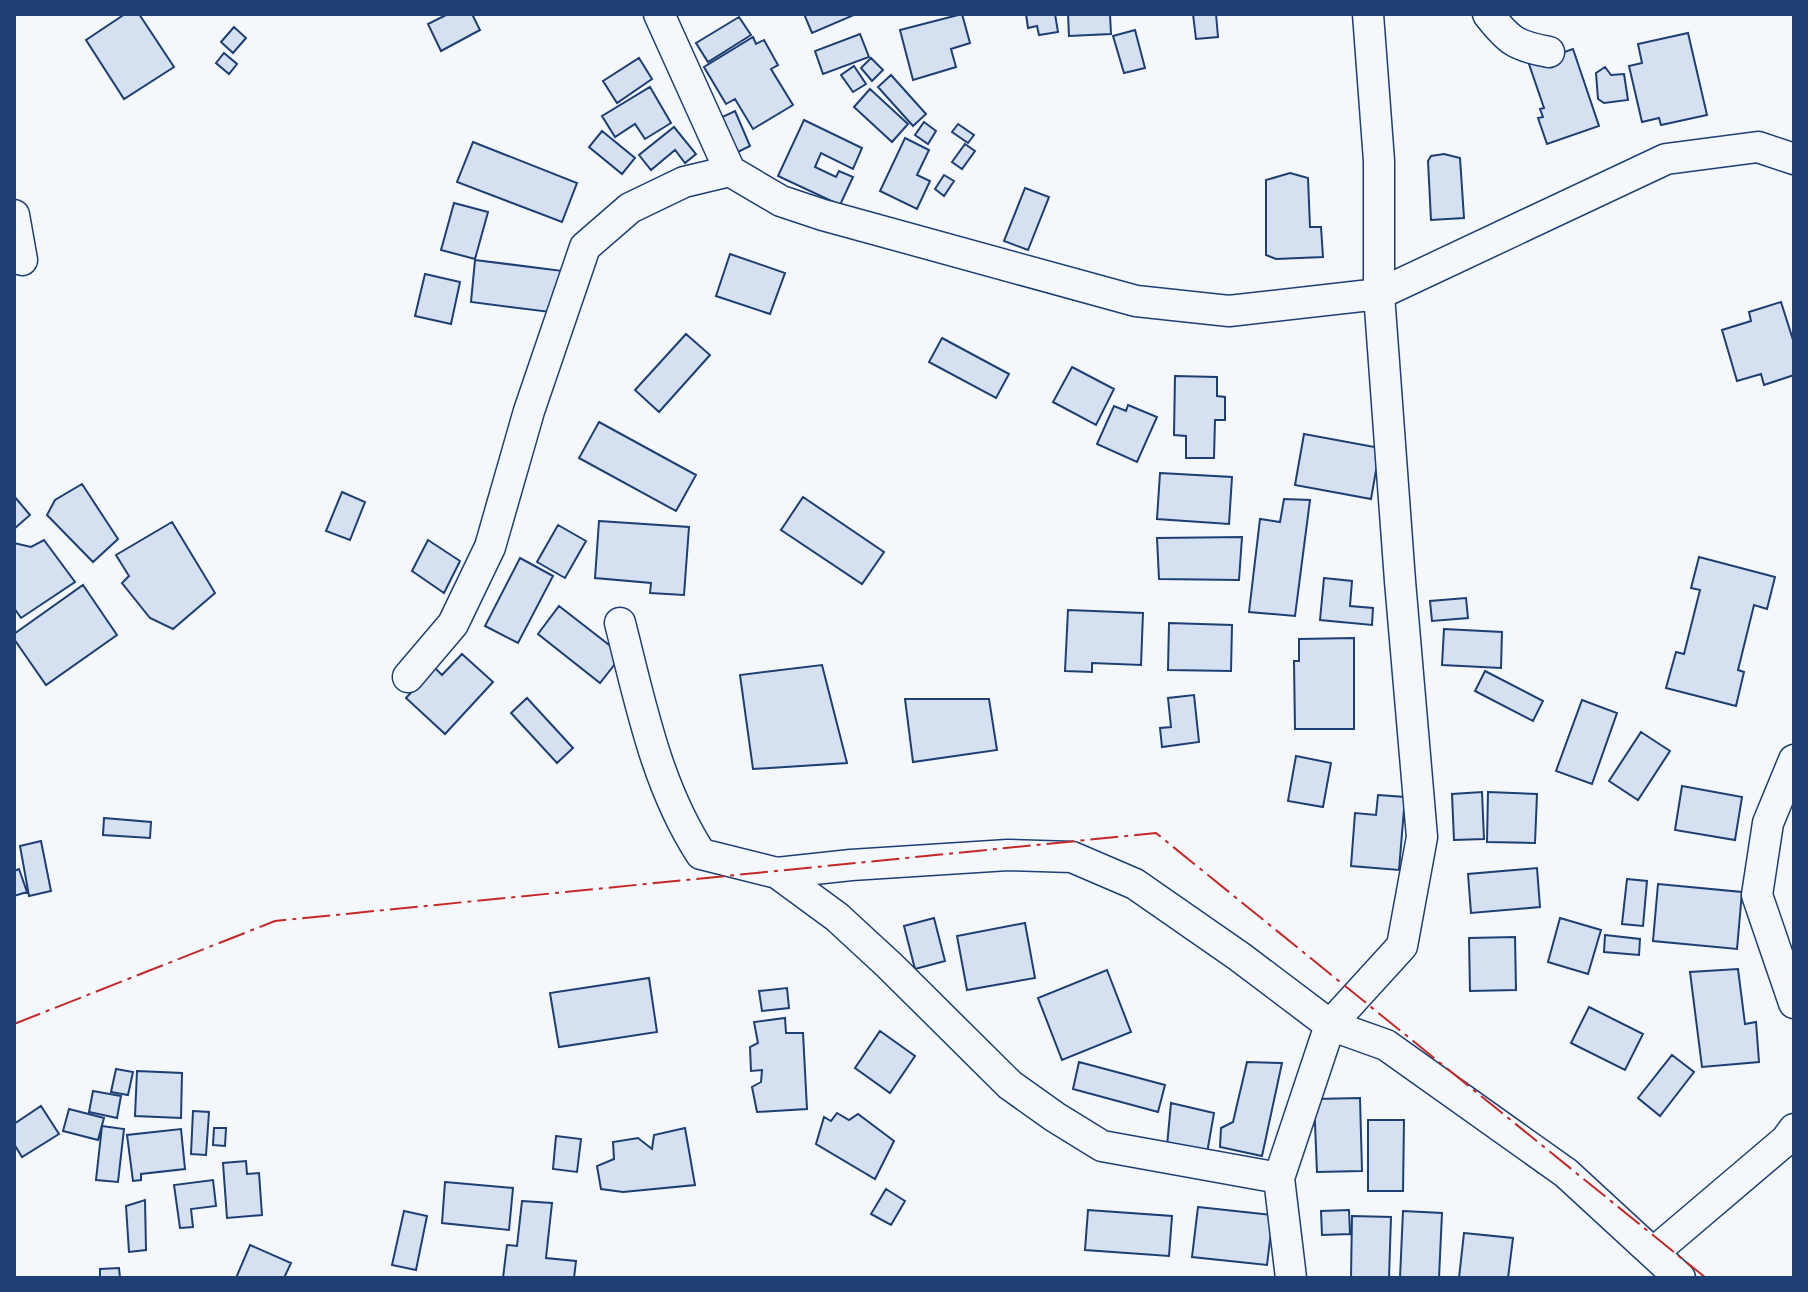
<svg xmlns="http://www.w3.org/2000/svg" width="1808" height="1292" font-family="'Work Sans',sans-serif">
	<rect width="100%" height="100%" fill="#f4f7fb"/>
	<!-- building -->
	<path fill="#d5e0f0" stroke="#1d3f73" stroke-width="2" d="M125,14H139L174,67L124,99L86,40Z
		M448,14H472L480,30L441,51L428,24Z
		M804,14H853L854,15L812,33Z
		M962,14L970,43L951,49L956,67L913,80L900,30Z
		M1026,14H1055L1058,32L1039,35L1037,26L1028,28Z
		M1068,14H1110L1111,34L1069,36Z
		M1193,14H1216L1218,37L1196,39Z
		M739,17L751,35L708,62L696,43Z
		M234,27L246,38L233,53L221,42Z
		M1135,30L1145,68L1124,73L1113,36Z
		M1688,33L1707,115L1661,125L1659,118L1642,122L1629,66L1642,63L1638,44Z
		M860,34L869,57L823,74L815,51Z
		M753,37L756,44L764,40L778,65L771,69L793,105L753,129L735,99L726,104L704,67Z
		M1573,49L1599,126L1547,144L1538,118L1543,117L1540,109L1544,108L1529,64Z
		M224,53L237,64L229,74L216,63Z
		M639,58L652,79L617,103L603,81Z
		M871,58L883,70L872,81L861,68Z
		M854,66L866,84L853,92L841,75Z
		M1605,67L1611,75L1624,74L1628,100L1604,103L1598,99L1596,73Z
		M891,75L926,114L913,126L878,87Z
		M650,87L671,123L645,139L635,124L615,137L602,116Z
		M870,89L908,124L892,142L854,107Z
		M735,111L750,146L732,155L716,120Z
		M804,120L862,148L853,169L821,153L815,167L836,177L839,171L853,177L840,205L778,176Z
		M924,122L936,131L928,144L915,135Z
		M958,124L974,135L968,143L952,132Z
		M674,127L696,154L685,163L675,150L651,170L639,155Z
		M602,131L635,158L622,174L589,147Z
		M905,138L929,150L917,175L930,181L917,209L880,191Z
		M473,142L577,183L562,222L457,182Z
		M965,144L975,151L962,169L952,162Z
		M1444,154L1460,158L1464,218L1431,220L1428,161L1431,156Z
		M1290,173L1308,178L1310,227H1321L1323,257L1276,259L1266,255V180Z
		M944,175L954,181L944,196L935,189Z
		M1025,188L1049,197L1028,250L1004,241Z
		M454,203L488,212L475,259L441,250Z
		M730,254L785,273L770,314L716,296Z
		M475,260L563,271L558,313L471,302Z
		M425,274L460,282L451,324L415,316Z
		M1781,302L1794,343V375L1764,385L1761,374L1737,381L1722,330L1751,321L1749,312Z
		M686,334L710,355L659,412L635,390Z
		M942,338L1009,374L996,398L929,362Z
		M1072,367L1114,389L1096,425L1053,402Z
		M1175,376L1217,377V396L1225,397V420H1215L1214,458H1186V436L1174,435Z
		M1128,405L1157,417L1137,462L1097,444L1114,406L1126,411Z
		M599,422L696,475L676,511L579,458Z
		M1304,434L1380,448L1371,499L1295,485Z
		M1160,473L1232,477L1229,524L1157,519Z
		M82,484L118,539L93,562L47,515L55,500Z
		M342,492L365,502L350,540L326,531Z
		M14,496L30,515L14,529Z
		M803,497L884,552L862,584L781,530Z
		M1284,499L1310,500L1295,616L1249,612L1260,519L1280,522Z
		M599,521L689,527L684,595L650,593L651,583L595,578Z
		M172,522L215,593L173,629L150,618L122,583L129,576L116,555Z
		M558,525L586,541L565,578L537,562Z
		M1242,537L1239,580L1159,579L1157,538Z
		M44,540L75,582L21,618L14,608V543L31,547Z
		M428,540L460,561L444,593L412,571Z
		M1699,557L1775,577L1767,609L1754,605L1738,670L1744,672L1736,706L1666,688L1676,652L1684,654L1700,590L1691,588Z
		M520,558L553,576L518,643L485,626Z
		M1324,578L1352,581L1350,606L1373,608L1372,625L1320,620Z
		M83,585L117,635L46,685L14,639V634Z
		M1466,598L1468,618L1432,621L1430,601Z
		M559,606L622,655L600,683L538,634Z
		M1068,610L1143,613L1141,665L1092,663V672L1065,671Z
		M1169,623L1232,625L1231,671L1168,670Z
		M1444,629L1502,632L1501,668L1442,665Z
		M1354,638V729H1295L1294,661H1299V639Z
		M462,654L493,682L445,734L406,698L434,667L442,675Z
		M822,665L847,763L753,769L740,675Z
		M1485,671L1543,701L1533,721L1475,691Z
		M1194,695L1199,742L1162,747L1160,728L1171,727L1168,698Z
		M527,698L573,748L557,763L511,713Z
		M905,699H989L997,750L913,762Z
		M1582,700L1617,713L1592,784L1556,771Z
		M1641,732L1670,751L1638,800L1609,781Z
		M1296,756L1331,763L1323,807L1288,801Z
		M1682,786L1742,797L1735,840L1675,830Z
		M1482,792L1484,839L1454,840L1452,794Z
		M1488,792L1537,794L1535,843L1487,842Z
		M1378,795L1405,797L1399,870L1351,866L1355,813L1376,815Z
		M104,818L151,822L150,838L103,835Z
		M41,841L51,891L29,896L20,846Z
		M1537,868L1540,907L1471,913L1468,874Z
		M19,869L27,892L14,896V871Z
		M1627,879L1647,881L1643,926L1622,924Z
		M1658,884L1742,892L1737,949L1653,941Z
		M934,918L945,961L915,969L904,926Z
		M1560,918L1601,930L1588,974L1548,962Z
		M1025,923L1035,978L967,990L957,936Z
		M1605,935L1640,939L1639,955L1604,952Z
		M1515,937L1516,990L1470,991L1469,938Z
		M1738,969L1745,1024L1756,1022L1759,1062L1702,1067L1690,972Z
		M1107,970L1131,1032L1062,1060L1038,998Z
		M649,978L657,1032L559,1047L550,993Z
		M787,988L789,1008L762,1011L759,991Z
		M1589,1007L1643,1034L1625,1070L1571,1043Z
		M785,1018L786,1033H803L807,1109L757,1112L752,1087L761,1082L762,1070L751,1071L750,1047L758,1043L754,1022Z
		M880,1031L915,1056L890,1093L855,1068Z
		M1672,1055L1694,1072L1660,1116L1638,1098Z
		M1079,1062L1165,1085L1158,1112L1073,1089Z
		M1247,1062L1282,1063L1262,1156L1220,1147L1221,1128L1233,1122Z
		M116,1069L133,1072L128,1095L111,1092Z
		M137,1071L182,1073L181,1118L135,1116Z
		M93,1091L121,1096L117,1118L89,1112Z
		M1360,1098L1362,1171L1317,1172L1314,1099Z
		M1171,1103L1214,1113L1207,1153L1167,1146Z
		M41,1106L59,1134L22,1157L14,1144V1124Z
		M69,1109L104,1118L98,1140L63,1131Z
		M193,1111L209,1112L206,1155L191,1154Z
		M837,1113L849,1120L858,1114L894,1141L875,1179L816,1144L824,1117L831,1121Z
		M1368,1120H1404L1403,1191H1368Z
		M102,1126L124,1129L118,1182L96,1180Z
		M214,1128H226L225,1146L213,1145Z
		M685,1128L695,1185L623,1192L601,1189L597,1166L614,1159L613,1142L638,1138L652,1149L654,1135Z
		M181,1129L185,1169L141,1174V1180L133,1181L127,1135Z
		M556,1136L581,1139L577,1172L553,1169Z
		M246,1161L247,1174L259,1173L262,1215L227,1218L223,1163Z
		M213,1180L216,1206L191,1209L193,1227L180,1228L174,1185Z
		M445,1182L513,1188L509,1230L442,1223Z
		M886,1189L905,1201L891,1225L871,1214Z
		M145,1200L146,1250L129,1252L126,1206Z
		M522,1201L552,1203L546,1258L576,1261L574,1278H503L507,1245L517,1246Z
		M1198,1207L1273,1215L1267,1265L1192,1257Z
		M1088,1210L1172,1216L1169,1256L1085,1250Z
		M1349,1210L1350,1234L1322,1235L1321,1211Z
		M404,1211L427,1216L416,1270L392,1265Z
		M1403,1211L1442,1213L1439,1278H1400Z
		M1352,1216L1391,1217L1389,1278H1351Z
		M1464,1233L1513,1238L1508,1278H1459Z
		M250,1245L291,1263L284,1278H236Z
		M119,1268L120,1278H100V1269Z"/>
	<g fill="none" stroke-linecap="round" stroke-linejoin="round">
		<!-- minor casing -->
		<g stroke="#1d3f73" stroke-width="33">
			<path id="minor" d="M659,14L730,171L781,201L823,215L1136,301L1229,311L1379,294L1666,159L1758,147L1794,159
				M1488,14C1509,41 1516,46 1549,52
				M14,215L22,260
				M620,623C640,701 656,785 701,854L777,873L837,917L889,965L1010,1085L1055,1117L1102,1146L1279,1178
				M408,677L453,624L490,547L529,411L585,247L630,208L684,182L730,171
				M1794,760L1768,823L1757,895L1794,1003
				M777,873L851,865L1008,855L1072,857L1135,884L1240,957L1330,1025L1386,1045L1566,1173L1680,1278
				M1653,1253L1786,1140L1794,1129
				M1291,1278L1279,1178L1330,1025L1402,946L1422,837L1400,581L1379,294V161L1368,14"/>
		</g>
		<!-- minor -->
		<use href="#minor" stroke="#f4f7fb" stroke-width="30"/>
		<!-- power -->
		<path stroke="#c62828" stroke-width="2" stroke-dasharray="28 6 4 6" stroke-linecap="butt" d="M14,1024L275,921L1156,833L1706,1278"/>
	</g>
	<!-- border -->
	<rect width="1808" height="1292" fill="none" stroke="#1d3f73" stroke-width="32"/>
</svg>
